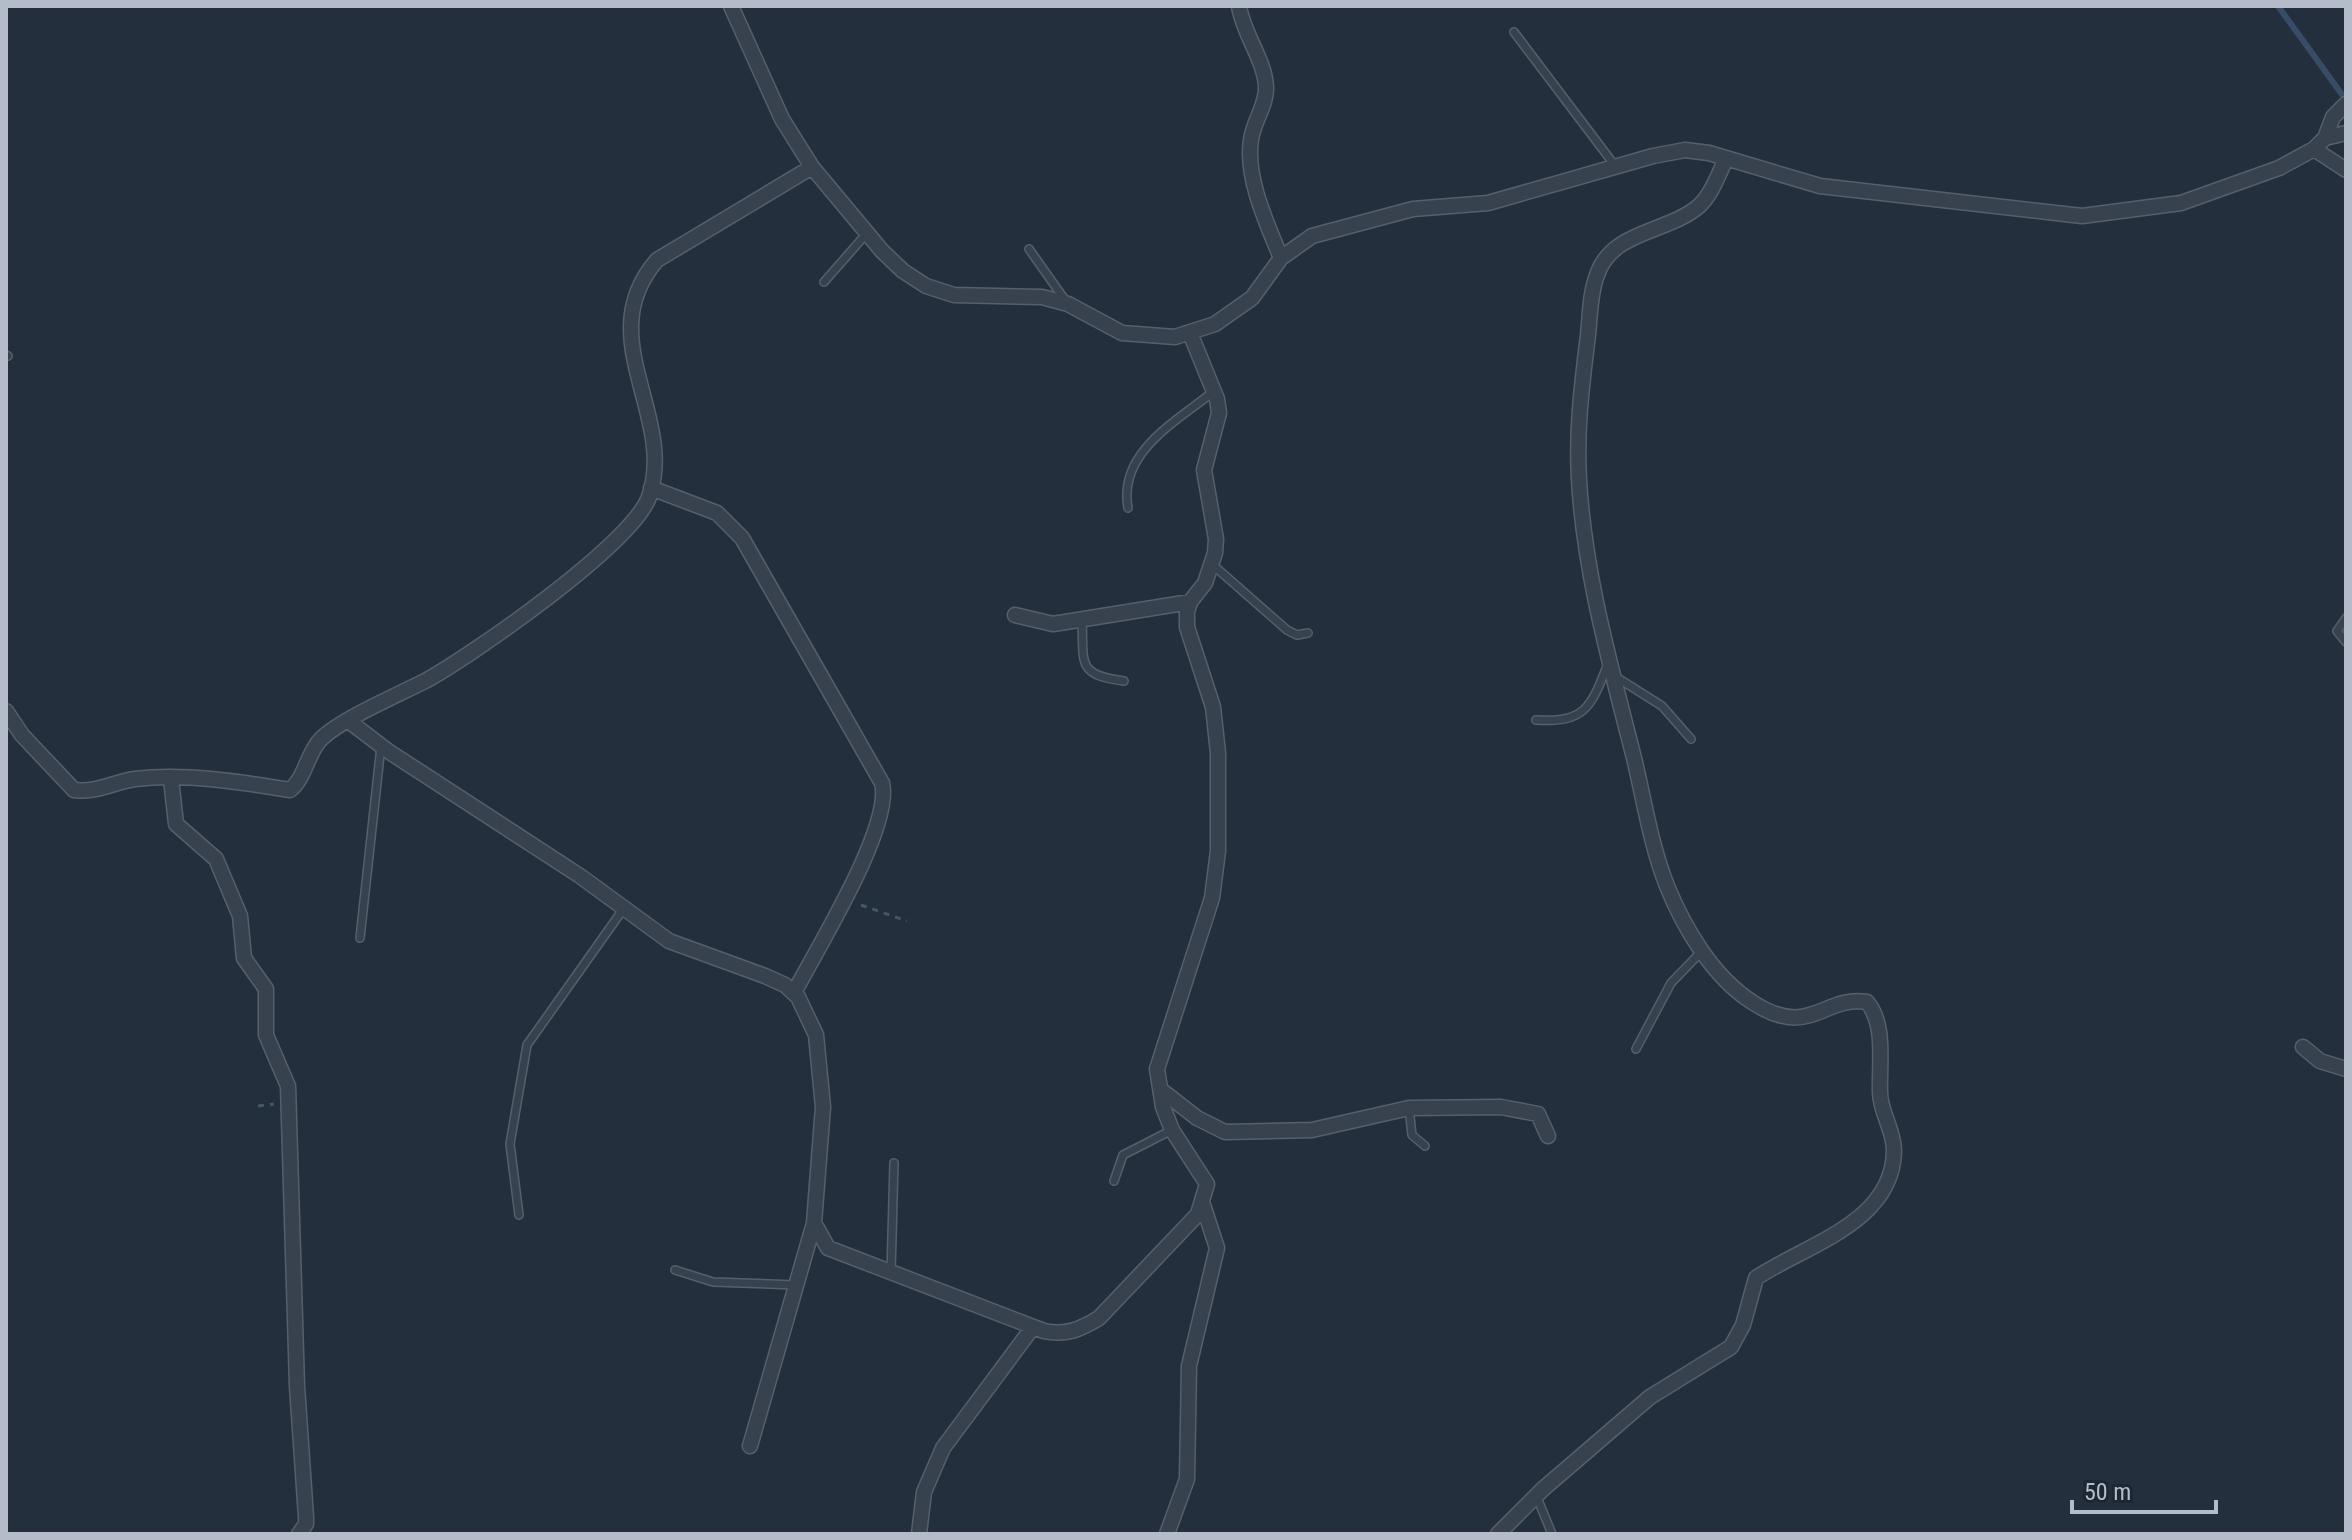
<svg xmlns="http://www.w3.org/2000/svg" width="2352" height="1540" font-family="'Roboto Condensed',sans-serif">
	<rect width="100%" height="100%" fill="#242f3e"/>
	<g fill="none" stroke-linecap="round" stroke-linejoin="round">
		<!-- stream -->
		<path stroke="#394c67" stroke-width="6" d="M2278,6L2346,100"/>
		<!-- lane casing -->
		<g stroke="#565f6c" stroke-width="10">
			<path id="lane" d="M1514,32L1616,167
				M1029,249L1065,300
				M824,282L867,233
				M6,355L8,356
				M1128,508C1118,453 1175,422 1213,392
				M1213,565L1287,630L1297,635L1308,633
				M2346,618L2337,631L2346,642
				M1082,621C1084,663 1076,675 1124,681
				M1616,677L1662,706L1691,739
				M1536,720C1584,723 1591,708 1607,666
				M360,938L381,746
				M1636,1049L1671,983L1701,952
				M1409,1108L1412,1135L1425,1146
				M1114,1181L1123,1155L1172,1130
				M519,1215L510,1144L527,1045L624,908
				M675,1270L713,1282L796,1285
				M891,1273L894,1163
				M1536,1495L1552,1534"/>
		</g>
		<!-- street casing -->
		<g stroke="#565f6c" stroke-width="17">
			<path id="street" d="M731,6L782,119L812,167L882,251L903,271L926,286L954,295L1042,297L1068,304L1122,333L1149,335L1175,337L1215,324L1252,298L1281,258L1312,236L1413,209L1488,203L1653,156L1685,150L1709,153L1820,186L2082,216L2181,203L2279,168L2314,149L2325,138L2346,133
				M1239,6C1243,34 1265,60 1266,87C1267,105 1253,122 1251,140C1245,177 1267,224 1281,258
				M2325,138L2333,117L2346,104
				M2314,149L2346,170
				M651,488L717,513L742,538L882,783C893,827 816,950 794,993
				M1015,615L1053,624L1190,602
				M6,711L22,735L74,790C96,793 114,782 135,779C185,773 241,782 290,790C306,777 307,753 321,739C341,719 400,694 427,680C475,653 632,544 649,497C677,416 590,337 657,260L812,167
				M350,722L388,751L580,876L669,941L765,976L785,985L798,997L816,1035L823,1107L814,1223L828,1248L1044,1331C1066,1336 1081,1329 1099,1318L1198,1214L1207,1184L1172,1130L1163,1107L1157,1069L1212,898L1218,851V753L1213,707L1187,627V612L1190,602L1205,583L1215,553L1216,539L1204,470L1219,413L1217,399L1190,333
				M171,779L176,824L216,859L240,916L244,958L266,989V1035L288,1086L297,1386L306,1517V1524L299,1534
				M2303,1047L2320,1061L2346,1069
				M1161,1090L1197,1118L1225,1132L1312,1130L1409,1108L1501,1107L1538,1114L1548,1136
				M750,1446L814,1223
				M919,1534L924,1492L943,1448L1033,1327
				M1167,1534L1187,1479L1189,1366L1217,1248L1203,1205
				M1498,1534L1543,1489L1650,1397L1731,1347L1743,1325L1756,1278C1805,1245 1893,1223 1894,1151C1894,1129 1880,1113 1880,1092C1879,1064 1886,1024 1867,1002C1823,995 1810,1040 1752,1002C1713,977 1684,928 1667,886C1651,846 1644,800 1634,758C1611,667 1584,573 1579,479C1576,430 1582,384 1588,335C1590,316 1590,293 1597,275C1612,230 1668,233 1699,206C1712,194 1718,175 1726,159"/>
		</g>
		<!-- path -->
		<path stroke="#44595c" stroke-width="3" stroke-dasharray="6 6" stroke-linecap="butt" d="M861,905L907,921
			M258,1106L274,1104"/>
		<!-- lane -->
		<use href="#lane" stroke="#38414e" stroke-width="7"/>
		<!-- street -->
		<use href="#street" stroke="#38414e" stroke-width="14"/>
	</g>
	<!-- border -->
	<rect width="2352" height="1540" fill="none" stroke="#b4bcc9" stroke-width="16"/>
	<!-- scale -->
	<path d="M2072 1500v12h144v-12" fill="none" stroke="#b4bcc9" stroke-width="4"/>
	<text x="2084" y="1500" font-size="24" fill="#b4bcc9" stroke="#1d2633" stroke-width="6" paint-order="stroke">50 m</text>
</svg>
